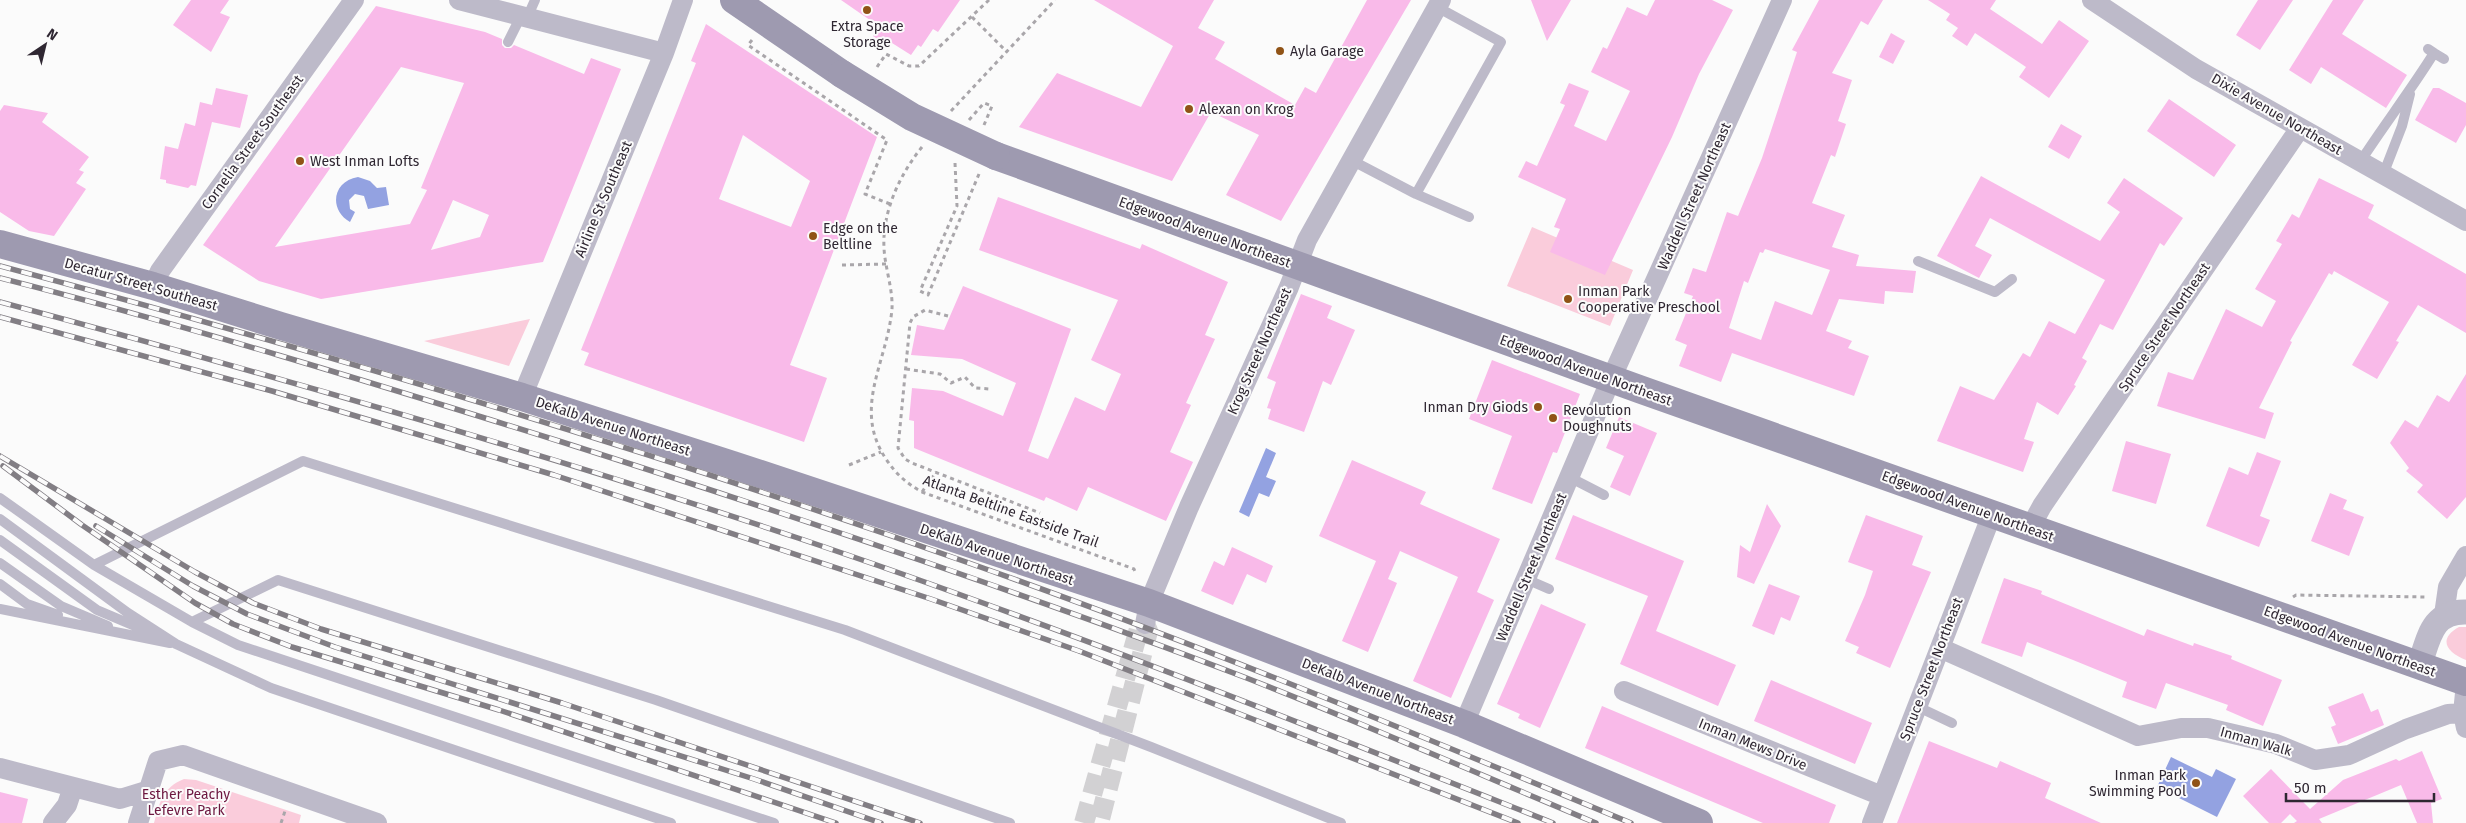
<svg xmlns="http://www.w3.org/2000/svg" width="2466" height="823" font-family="'Fira Sans',sans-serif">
	<rect width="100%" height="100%" fill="#fbfbfb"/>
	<!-- green -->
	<path fill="#faccdb" d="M1532,227L1633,270L1610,326L1507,286Z
		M530,319L509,366L424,341Z
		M2459,627H2466V660C2447,653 2437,639 2459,627Z
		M184,779L196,780L301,815L299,823H154C160,802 162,788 184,779Z"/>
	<!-- water -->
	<path fill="#93a2e1" d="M358,177L370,181L377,188L386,187L389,205L368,209L364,196L355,194L349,200L350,209L355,212L350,222C328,209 333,181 358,177Z
		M1266,448L1276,453L1266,477L1276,481L1269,497L1259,493L1249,517L1239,512Z
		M2171,757L2212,777L2216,769L2236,779L2217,817L2157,787Z"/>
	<!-- building -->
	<path fill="#f9bae9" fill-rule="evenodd" d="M191,0H229L220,13L230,17L211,52L173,25Z
		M841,0H960L938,32L933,29L921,47L918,45L911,55L892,43L889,47L873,36L880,27Z
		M1094,0H1214L1198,28L1225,42L1215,59L1295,105L1305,87L1316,93L1367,0H1411L1281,221L1226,195L1259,135L1211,112L1172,181L1019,127L1057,73L1141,107L1173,46Z
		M1531,0H1571L1547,41Z
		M1655,0H1712L1733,10L1699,74L1672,137L1605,275L1550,252L1560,229L1554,227L1566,199L1518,177L1526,161L1537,166L1565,105L1560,103L1569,83L1589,91L1574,126L1606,141L1630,91L1591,72L1603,47L1607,49L1627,7L1647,16Z
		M1819,0H1883L1868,25L1861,21L1832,73L1852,80L1838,121L1846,124L1835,157L1831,155L1812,203L1845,215L1832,247L1859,255L1856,266L1916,271L1913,293L1885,291L1884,304L1839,299L1826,331L1852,341L1848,348L1869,356L1854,396L1732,353L1721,382L1679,366L1687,345L1675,340L1693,296L1684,293L1693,268L1706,272L1727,212L1738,216L1762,158L1797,52L1792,50ZM1765,249L1830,270L1812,315L1775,301L1761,340L1729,328L1744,281L1748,283L1760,252L1763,253Z
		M1928,0H1996L1990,9L2042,44L2059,20L2089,41L2049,98L2019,77L2026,67L1975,33L1967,46L1952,36L1958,28L1946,20L1950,14Z
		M2258,0H2293L2260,50L2236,35Z
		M2333,0H2364L2342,34L2407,75L2386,108L2321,67L2311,84L2289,70Z
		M376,6L485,32L502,39V45L505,48H511L514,45L584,74L591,58L621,69L543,262L321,299L259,281L203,245ZM401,67L464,83L421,188L427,190L410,224L275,247ZM453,200L489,215L480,237L431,250Z
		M706,24L877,137L790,365L827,378L804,442L584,365L589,353L581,350L696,63L691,61ZM743,135L810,181L791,227L719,199Z
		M1891,33L1905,41L1893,64L1879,57Z
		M216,88L248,95L240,128L212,122L196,186L191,185L188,188L166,183V180L160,179L165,146L178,149L185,123L195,126L200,102L212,105Z
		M2433,88H2439L2466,103V125L2456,143L2415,120Z
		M2169,99L2236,145L2214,177L2147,131Z
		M4,105L48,113L42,122L89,157L79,170L84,172L76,183L86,189L54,236L29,231L0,212V111Z
		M2061,124L2082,136L2069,159L2048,147Z
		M1981,176L2100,241L2120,212L2107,203L2124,178L2183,218L2164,246L2160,243L2113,330L2100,324L2082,358L2087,361L2074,385L2076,386L2058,415L2037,402L2024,439L2034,442L2023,472L1937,441L1960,386L1994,400L2023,353L2030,357L2049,321L2075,334L2105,280L1990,218L1975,246L1992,255L1979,278L1937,256Z
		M2319,178L2374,205L2368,218L2466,274V333L2418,305L2396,341L2399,342L2377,379L2352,365L2389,302L2334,271L2332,275L2329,273L2290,341L2292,342L2259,408L2274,413L2265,439L2157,406L2168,372L2193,380L2226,309L2262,327L2276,301L2255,289L2282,244L2276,241L2292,214L2299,218Z
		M998,197L1140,249L1142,244L1228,282L1205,335L1215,339L1186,403L1191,405L1170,452L1193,462L1166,521L1088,487L1077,511L1046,497L1044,501L914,448V421L909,420L912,388L943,391L1003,416L1016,383L962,359L911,355L917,325L944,330L963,286L1071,329L1028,451L1048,459L1075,397L1105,411L1121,374L1091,360L1118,300L979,250Z
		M1301,294L1332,306L1327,318L1355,330L1331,385L1323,381L1304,432L1268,419L1271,409L1267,408L1276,382L1267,378Z
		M1492,360L1580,394L1557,453L1553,452L1532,504L1492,489L1512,436L1469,419Z
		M2466,374V497L2447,519L2417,492L2423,485L2406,471L2409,468L2390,443L2405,420L2418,428L2437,395L2449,402Z
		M1619,417L1657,433L1630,496L1610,487L1624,456L1606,448Z
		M2126,441L2171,454L2156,504L2112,491Z
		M2257,452L2281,461L2260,516L2270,520L2259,547L2206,526L2229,467L2248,475Z
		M1352,460L1426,492L1420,504L1500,539L1477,592L1494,600L1451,698L1413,681L1458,577L1400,551L1388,579L1397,583L1368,652L1342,641L1376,561L1319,536Z
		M2330,493L2347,500L2343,509L2364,517L2349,556L2311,541Z
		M1767,504L1781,526L1754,584L1737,577L1740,545L1750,552Z
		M1573,515L1684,561L1656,631L1736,665L1718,706L1620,664L1648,596L1555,559Z
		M1866,515L1923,536L1912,565L1931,572L1890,668L1856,653L1859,647L1845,641L1865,595L1873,571L1848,562Z
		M1232,547L1273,566L1266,583L1247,574L1233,605L1201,591L1214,561L1224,566Z
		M2004,578L2042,591L2041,594L2144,636L2147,629L2193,646L2194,643L2232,656L2231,659L2282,680L2263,726L2226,710L2228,705L2166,683L2156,709L2122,697L2127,682L2073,660L2027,642L2022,657L1981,643Z
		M1769,584L1800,596L1790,621L1781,617L1774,635L1752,626Z
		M1541,604L1586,624L1540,728L1518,718L1520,714L1497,704Z
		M1771,680L1872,723L1855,764L1754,721Z
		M2363,693L2371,712L2378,709L2384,725L2338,744L2331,727L2336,725L2328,707Z
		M1602,706L1836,805L1829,823H1763L1585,748Z
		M1929,741L1997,768L2000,761L2051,783L2045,798L2101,823H1897Z
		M2422,751L2442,799L2431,803L2433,823H2417L2401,785L2319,819L2322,823H2294L2297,821L2290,814L2281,823H2269L2243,796L2271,769L2310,809L2343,780L2396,759L2399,761Z
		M0,792L28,799L22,823H0Z"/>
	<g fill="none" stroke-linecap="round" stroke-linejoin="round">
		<!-- minor-tunnel -->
		<path stroke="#d2d1d3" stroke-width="20" stroke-dasharray="20 10" stroke-linecap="butt" d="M1084,823L1139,629L1145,624L1148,631L1099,823"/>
		<!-- path -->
		<path stroke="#a9a6aa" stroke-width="3" stroke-dasharray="4 4" stroke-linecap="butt" d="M972,17L1007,52
			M752,40L748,45L887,140L865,194L890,204
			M877,67L886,54L909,66H919L989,0
			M951,111L1055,0
			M969,120L984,103L992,106L984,125
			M922,147C900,174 882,212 884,248C885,268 893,289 892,309C887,363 852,408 886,459C896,474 906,483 922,492L1134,569L1136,574
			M955,163L957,206L920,291L928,295L979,174
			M842,265L886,264
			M948,316L925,310L913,317L910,323L898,448L905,459L912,463L1040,513
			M906,369L940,374L951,383L965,377L975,388L990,389
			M849,465L881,452
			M922,492L936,472
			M2293,597L2296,595L2426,597
			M281,823L285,811"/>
		<!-- service -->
		<path stroke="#bdbac9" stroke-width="10" d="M527,18L535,0
			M508,42L521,16
			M2434,53L2444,59
			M1351,160L1416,194L1469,217
			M2360,162C2384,125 2411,90 2434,53L2428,49
			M2383,175L2402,126L2410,94
			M1416,194L1501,42L1437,7
			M1918,261L1995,292L2012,279
			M1569,477L1604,495
			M0,498L94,565L192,622L238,645L774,823
			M0,519L128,613L176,644L271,688L671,823
			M0,540L97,610L149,632
			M0,563L61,606L108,626
			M94,565L303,461L845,630L1151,747L1341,823
			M1526,579L1549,589
			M0,584L27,604L58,615
			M0,609L170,643
			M192,622L278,580L656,700L1010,823
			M1916,706L1952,723"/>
		<!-- minor -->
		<path stroke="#bdbac9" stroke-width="20" d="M459,0L664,53
			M2092,0L2196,69L2466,221
			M153,286L160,271L354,0
			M522,397L664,53L683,0
			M2030,528L2042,506L2300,128
			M2444,615L2448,587L2466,556
			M1145,624L1149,603L1189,507L1289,287L1307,240L1441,0
			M1940,648L2138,736L2181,728H2208L2276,744L2315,760L2349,755L2406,729L2448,714L2463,713
			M2466,683L2463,713L2466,728
			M1624,691L1882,796
			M1464,724L1611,379L1782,0
			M0,768L120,799L146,791
			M53,823L67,805L73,787
			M138,823L158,761L183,755L377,823
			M1872,823L1992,514"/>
		<!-- tertiary -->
		<path stroke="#bdbac9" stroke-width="25" d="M2419,666C2429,639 2431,611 2466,612"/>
		<!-- secondary -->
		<path stroke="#9e9ab0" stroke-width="28" d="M734,0L842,74
			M996,156L1639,389L2466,682
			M0,244L153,286L281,326L522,397L733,465L1149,603L1464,724L1699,823"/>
		<!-- rail casing -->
		<g stroke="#827e84" stroke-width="5.5">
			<path id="rail" d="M0,266C327,353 650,450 969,563C1193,642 1412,732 1631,823
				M0,278C189,326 376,384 562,442C791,515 1019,591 1244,677C1362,723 1479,774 1596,823
				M0,302C268,374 535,450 798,538C1053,624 1303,724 1553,823
				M0,317L272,391L554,475L931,599L1079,651L1518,823
				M0,456L195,572L253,603L321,629L562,703L920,823
				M3,466L82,525L195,603L233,624L292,647L499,710L836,823
				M96,526L193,586L247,614L335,647L754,779L881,823"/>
		</g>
		<!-- rail -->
		<use href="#rail" stroke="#fbfbfb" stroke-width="4" stroke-dasharray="11" stroke-linecap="butt"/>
		<!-- secondary-bridge -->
		<path stroke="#9e9ab0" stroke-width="28" d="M842,74L912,117L996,156"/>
	</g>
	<!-- markers -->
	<g fill="#905316" stroke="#fbfbfb" stroke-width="2">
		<circle cx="867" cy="10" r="5"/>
		<circle cx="1280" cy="51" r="5"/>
		<circle cx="1189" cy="109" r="5"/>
		<circle cx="300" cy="161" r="5"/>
		<circle cx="813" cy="236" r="5"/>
		<circle cx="1568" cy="299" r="5"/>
		<circle cx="1538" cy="407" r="5"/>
		<circle cx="1553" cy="418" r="5"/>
		<circle cx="2196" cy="783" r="5"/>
	</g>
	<g text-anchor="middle" stroke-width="4" stroke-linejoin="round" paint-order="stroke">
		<!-- poi labels -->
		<g font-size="14" fill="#2f2732" stroke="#fbfbfb" text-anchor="start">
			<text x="867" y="31" text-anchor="middle">Extra Space<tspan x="867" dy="16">Storage</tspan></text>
			<text x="1290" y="56">Ayla Garage</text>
			<text x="1199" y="114">Alexan on Krog</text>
			<text x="310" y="166">West Inman Lofts</text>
			<text x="823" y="233">Edge on the<tspan x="823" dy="16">Beltline</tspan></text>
			<text x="1578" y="296">Inman Park<tspan x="1578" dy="16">Cooperative Preschool</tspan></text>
			<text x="1528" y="412" text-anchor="end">Inman Dry Giods</text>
			<text x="1563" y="415">Revolution<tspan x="1563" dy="16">Doughnuts</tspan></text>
			<text x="2186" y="780" text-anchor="end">Inman Park<tspan x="2186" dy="16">Swimming Pool</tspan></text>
		</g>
		<!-- street labels -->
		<g font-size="14" fill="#2f2732" stroke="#fbfbfb">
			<text transform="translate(2277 114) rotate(30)" y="5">Dixie Avenue Northeast</text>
			<text transform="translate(252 142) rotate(-54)" y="5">Cornelia Street Southeast</text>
			<text transform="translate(1694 196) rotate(-66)" y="5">Waddell Street Northeast</text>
			<text transform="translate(603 199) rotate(-67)" y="5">Airline St Southeast</text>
			<text transform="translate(1205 232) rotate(20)" y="5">Edgewood Avenue Northeast</text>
			<text transform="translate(141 284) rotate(16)" y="5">Decatur Street Southeast</text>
			<text transform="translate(2164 327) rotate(-56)" y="5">Spruce Street Northeast</text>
			<text transform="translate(1259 351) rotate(-66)" y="5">Krog Street Northeast</text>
			<text transform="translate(1586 370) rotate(20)" y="5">Edgewood Avenue Northeast</text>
			<text transform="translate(613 426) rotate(18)" y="5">DeKalb Avenue Northeast</text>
			<text transform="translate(1968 506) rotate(20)" y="5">Edgewood Avenue Northeast</text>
			<text transform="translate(1011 511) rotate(20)" y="5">Atlanta Beltline Eastside Trail</text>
			<text transform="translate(997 554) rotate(19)" y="5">DeKalb Avenue Northeast</text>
			<text transform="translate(1531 567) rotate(-67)" y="5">Waddell Street Northeast</text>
			<text transform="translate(2350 641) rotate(20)" y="5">Edgewood Avenue Northeast</text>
			<text transform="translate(1931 669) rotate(-69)" y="5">Spruce Street Northeast</text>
			<text transform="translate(1378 691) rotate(21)" y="5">DeKalb Avenue Northeast</text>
			<text transform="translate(2256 741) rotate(16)" y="5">Inman Walk</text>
			<text transform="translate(1753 744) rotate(22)" y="5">Inman Mews Drive</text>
		</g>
		<!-- park labels -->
		<g font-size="14" fill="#6d1840" stroke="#fbfbfb">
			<text x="186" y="799">Esther Peachy<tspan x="186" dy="16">Lefevre Park</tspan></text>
		</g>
	</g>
	<!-- north arrow -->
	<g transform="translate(45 45) rotate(35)" stroke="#fbfbfb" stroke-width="4" paint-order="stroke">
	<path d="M0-4L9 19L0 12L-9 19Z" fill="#2f2732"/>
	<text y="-8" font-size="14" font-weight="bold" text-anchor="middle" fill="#2f2732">N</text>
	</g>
	<!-- scale -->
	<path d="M2286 793v8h148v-8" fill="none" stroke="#2f2732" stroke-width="2.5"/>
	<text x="2294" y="793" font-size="15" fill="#2f2732" stroke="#fbfbfb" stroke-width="4" paint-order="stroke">50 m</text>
</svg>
